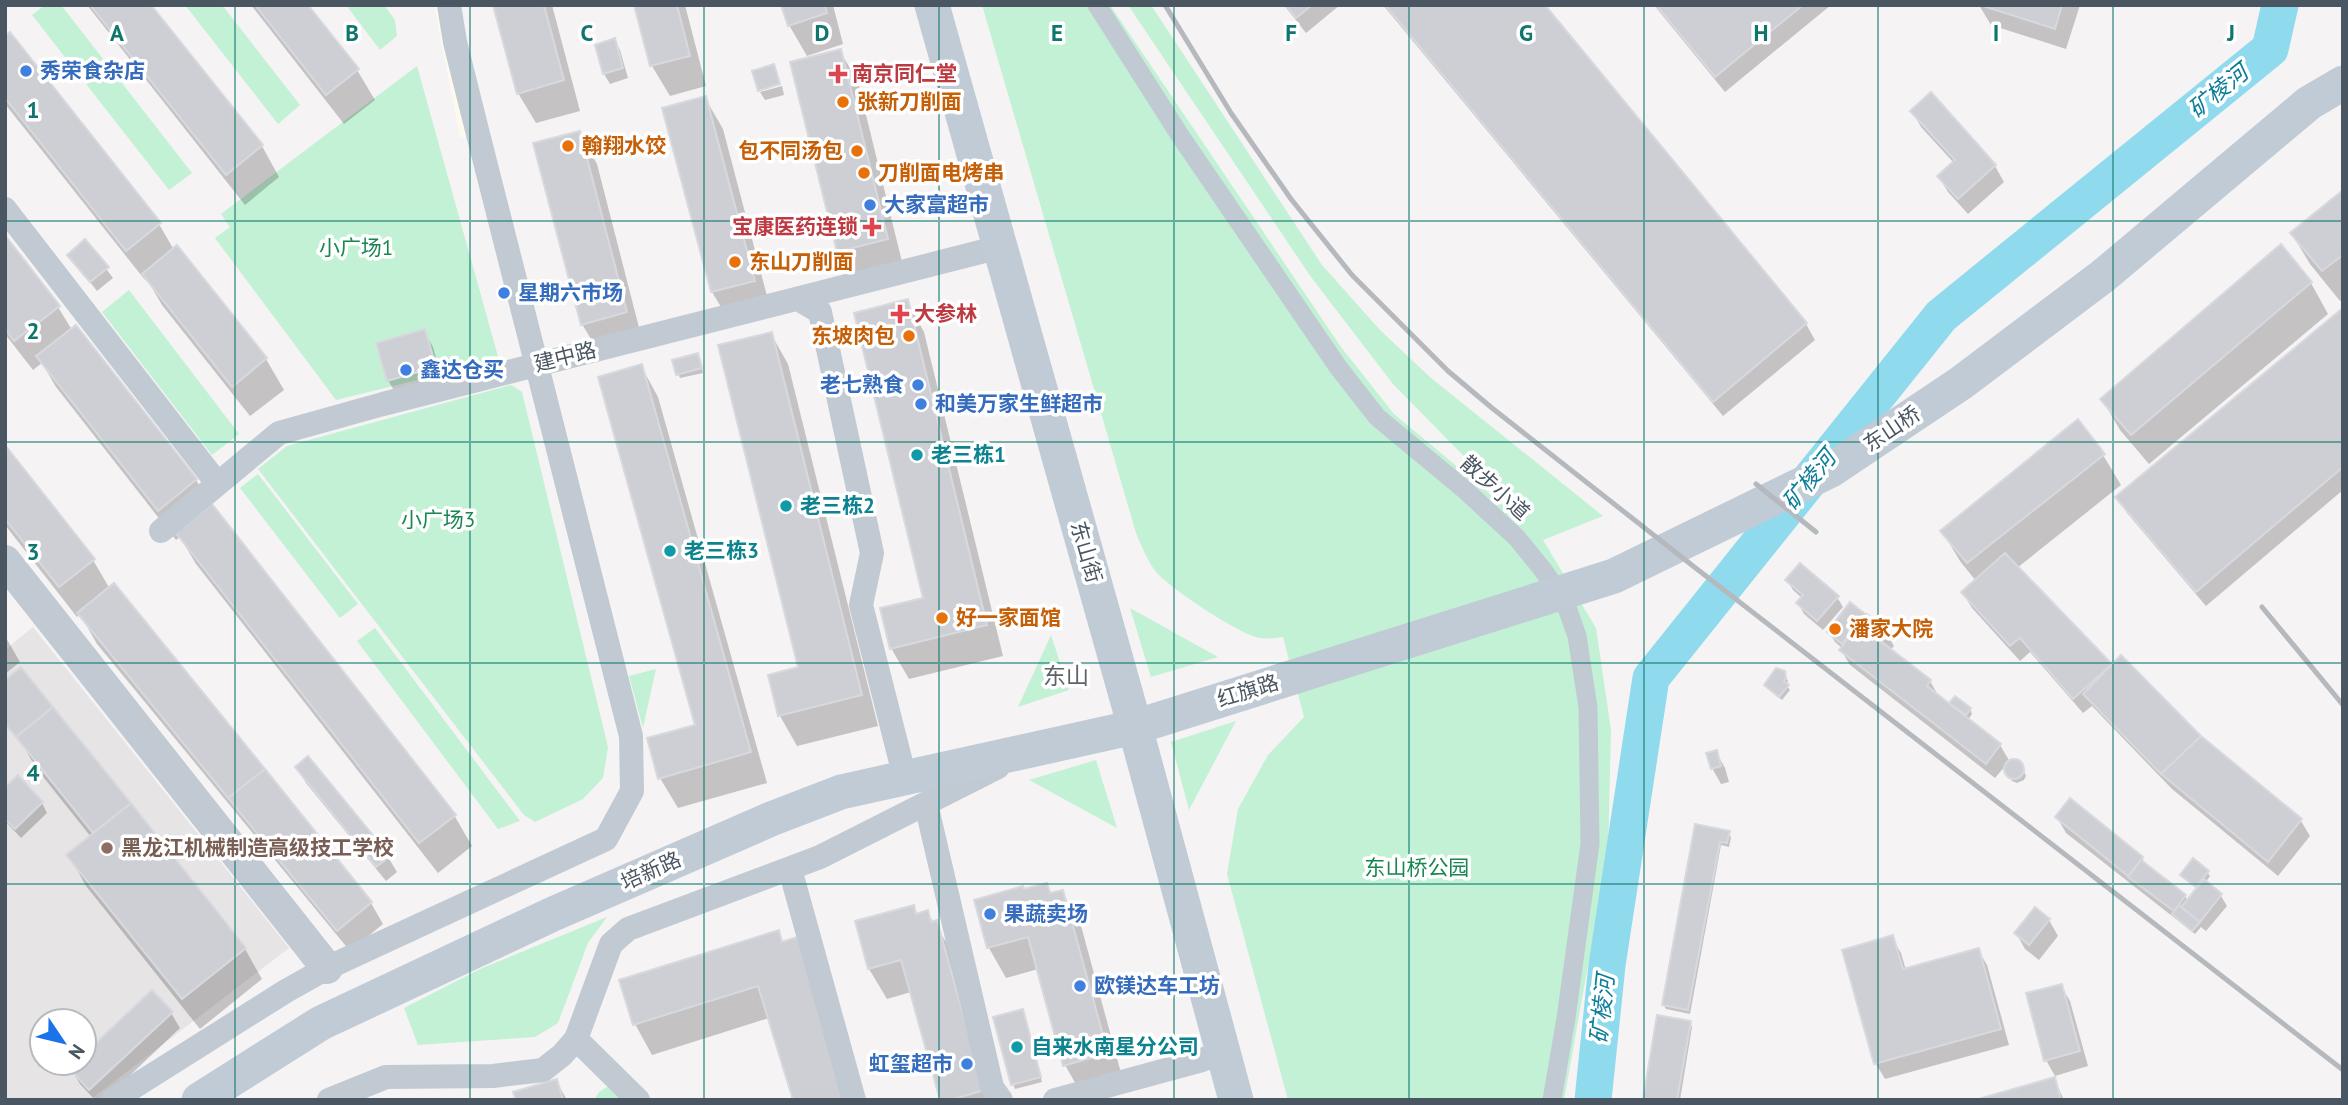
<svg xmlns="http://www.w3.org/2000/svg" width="2348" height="1105" font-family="'PT Sans','Noto Sans SC',sans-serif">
	<rect width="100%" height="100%" fill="#f5f3f3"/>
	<!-- commercial -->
	<path fill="#fdf9ef" d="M434,5H459L485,130L460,138Z"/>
	<!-- education -->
	<path fill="#e6e4e5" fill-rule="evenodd" d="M33,627L289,948L90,1100H5V650ZM42,1021H84V1063H42Z"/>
	<!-- green -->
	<path fill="#c3f1d5" d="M45,5H61L192,173L169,190L32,15Z
		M185,5H222L300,105L278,124Z
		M346,5H384L395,20L397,36L380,50Z
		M982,5H1110L1341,347L1394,414L1520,519L1505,498L1393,384L1311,277L1128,5H1151L1322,265L1380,330L1431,378L1603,516L1543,540L1596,628L1611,730L1608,853L1564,1100H1288L1227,874L1238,809L1268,755L1304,717L1283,637C1274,638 1266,640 1256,637C1236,632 1170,588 1156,572C1147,560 1142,547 1136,533Z
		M417,66L499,360L336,400L215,238L230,227L221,214Z
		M129,290L239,434L212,455L102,312Z
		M511,385L522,392L608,747L603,778L583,799L535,822L524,815L258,469L287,446Z
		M258,474L358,604L340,618L240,488Z
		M1130,608L1218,657L1151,677Z
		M375,628L520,821L498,829L357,641Z
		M1051,635L1069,690L1018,707Z
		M656,669L643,728L629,676Z
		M1236,721L1189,810L1171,742Z
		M1096,760L1117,828L1029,780Z
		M607,917L588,943L558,1023L535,1037L418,1045L404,1008L480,969Z
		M607,1087L618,1090L627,1100H594L599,1092Z"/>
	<!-- shadow -->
	<path fill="#0003" d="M87,5H149L262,146L279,177L245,205Z
		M251,5H306L357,70L375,100L344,124Z
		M495,5H552L580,111L536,123L518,93Z
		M636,5H685L706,86L670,96L652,66Z
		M783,5H833L843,44L807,56L789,25Z
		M1284,5H1340L1306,33Z
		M1383,5H1542L1806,324L1815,340L1723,416Z
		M1654,5H1831L1725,92Z
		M1979,5H2080L2066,49L1991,25Z
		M5,38L159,224L174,250L177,248L266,359L284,390L250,416L162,305L147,279L145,280L5,104Z
		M614,40L620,50L628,78L610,84L604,74L597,46Z
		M840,51L858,82L904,270L856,282L839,251Z
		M782,86L784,95L765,100L760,92Z
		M1930,95L1995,166L2004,182L1968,214L1948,192L1939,177L1954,163L1921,127L1912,111Z
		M705,98L723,129L771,311L730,322L712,292L664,110Z
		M579,133L597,164L643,343L600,354L582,324Z
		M2343,193V299L2340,301L2310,264L2292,234Z
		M5,238L58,307L72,330L75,327L196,480L211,506L454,815L472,846L438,873L196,564L180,537L176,540L56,387L42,363L33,370L5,334Z
		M85,241L113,278L97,291L69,255Z
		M2281,246L2311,283L2328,314L2149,464L2120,430L2102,399Z
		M907,301L924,332L1003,656L909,679L891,648L925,599Z
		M2343,310V490L2206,606L2127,513L2118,497Z
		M424,331L433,347L443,383L397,396L388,380Z
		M771,334L788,364L878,726L797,746L780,716L770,676L800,669Z
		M700,360L703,373L680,378L678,374Z
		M641,366L658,397L767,783L678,808L660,778L697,726Z
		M5,448L93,560L110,589L114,585L371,903L383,924L350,951L97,644L80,614L77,617L5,525Z
		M2103,455L2121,485L2017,568L2112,667L2301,821L2310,836L2278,876L2172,789L2092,706L2083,713L2030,652L2020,661L1972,608L1963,593L1976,581L1960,561L1942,531Z
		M1787,580L1837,597L1843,607L1823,630L1804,614L1798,603L1802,598L1793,590Z
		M1864,615L1885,630L1894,646L1890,650L1930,681L1939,697L1956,711L1951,703L1970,709L1972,714L1968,720L2000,745L2010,762L2014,761L2020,763L2026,776L2024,780L2017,783L2012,781L2006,765L1995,778L1850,665L1841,650L1842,648L1835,642L1829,632Z
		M5,636L20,662L5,674Z
		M1785,676L1788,681L1786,685L1790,690L1782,700L1766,685Z
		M5,682L53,708L245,949L262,979L200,1029L86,886L69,855L91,837L36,768L24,747L5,725Z
		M1716,752L1725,768L1729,782L1721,784L1712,768Z
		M297,768L388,857L397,872L386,881L306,783Z
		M5,790L42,803L47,813L21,838L5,821Z
		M2057,817L2142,858L2147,866L2185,896L2188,901L2198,889L2182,875L2207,872L2210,876L2205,883L2221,896L2227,906L2206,931L2201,927L2195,934L2066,833Z
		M1697,826L1728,832L1731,837L1729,847L1721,845L1690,1014L1666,1009L1663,1004Z
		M1046,885L1052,895L1062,892L1080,922L1124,1084L1082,1095L1065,1065L1038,969L1006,978L989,948L976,901Z
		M913,907L917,915L927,912L953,953L995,1100H942L911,992L887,999L869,969Z
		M2049,920L2058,936L2039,960L2025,949L2016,933Z
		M778,932L784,943L769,1018L652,1055L635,1024Z
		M1892,938L1901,953L1906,970L1978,950L1987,965L2009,1045L1885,1079L1876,1064L1845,951Z
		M2061,986L2070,1001L2088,1066L2055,1076L2046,1060Z
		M171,1013L180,1028L104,1100H95L80,1084L71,1069L77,1063H84V1056Z
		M1025,1016L1042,1082L1015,1089L1013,1084Z
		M1690,1023L1692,1027L1680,1100H1645Z
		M2054,1079L2064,1100H1982Z
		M556,1081L567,1100H517Z"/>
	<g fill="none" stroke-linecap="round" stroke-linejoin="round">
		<!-- river -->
		<path stroke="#90daee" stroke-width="37" d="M1593,1100L1607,965L1651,678L1941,316L2270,49L2280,5"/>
	</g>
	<!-- building -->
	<path fill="#cdcfd5" stroke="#d7d9de" stroke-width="2" d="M90,5H151L263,145L226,175Z
		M255,5H308L359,69L326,95Z
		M493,5H544L564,80L517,94Z
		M634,5H677L690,56L650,66Z
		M781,5H825L827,13L788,26Z
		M1286,5H1312L1296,18Z
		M1385,5H1545L1807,323L1713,402Z
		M1656,5H1803L1715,77Z
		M1980,5H2062L2055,29Z
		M10,32L161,223L126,251L5,98V36Z
		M615,38L623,68L603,74L595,45Z
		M841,49L888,239L837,252L790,62Z
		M774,64L780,84L758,91L752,71Z
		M1931,92L1996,165L1958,199L1937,176L1955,160L1910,111Z
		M706,96L755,281L711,292L662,108Z
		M580,131L627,312L581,325L533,143Z
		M2343,190V255L2322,271L2290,233Z
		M5,235L60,306L14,341L5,329Z
		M85,239L109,267L90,282L67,255Z
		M2281,244L2312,282L2131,435L2100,399Z
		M177,245L267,358L232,387L142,274Z
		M908,299L987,625L890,649L880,608L923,598L854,313Z
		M2343,308V467L2196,592L2115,497Z
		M76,325L197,479L158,511L36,356Z
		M425,329L436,367L387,381L376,343Z
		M772,332L862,695L778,716L768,675L798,667L718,345Z
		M698,353L702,368L676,375L672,360Z
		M642,364L751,752L658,779L647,738L695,725L598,377Z
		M2078,419L2105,454L1967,563L1940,531Z
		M5,445L95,559L59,587L5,519Z
		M212,504L456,815L419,843L176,533Z
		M2005,553L2112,664L2073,699L2020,638L2010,646L1961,592Z
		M1800,563L1839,596L1817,621L1796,603L1803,595L1785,580Z
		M114,583L265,769L228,798L77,613Z
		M1850,602L1865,614L1842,644L1827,632Z
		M1867,614L1886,629L1878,639L1931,680L1927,686L2001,744L1986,764L1839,650Z
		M2121,655L2201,736L2161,774L2083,694Z
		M21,667L53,707L16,737L5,724V680Z
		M1776,668L1785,671L1786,678L1784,681L1789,685L1779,697L1764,685Z
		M1955,696L1971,708L1966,715L1949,703Z
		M53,707L131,803L93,833L16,737Z
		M2201,736L2302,819L2268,862L2161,774Z
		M1717,750L1721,766L1711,769L1706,753Z
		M308,756L390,856L376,867L295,767Z
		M2004 769a10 10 0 1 1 20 0a10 10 0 1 1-20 0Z
		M265,769L372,902L337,931L228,798Z
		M18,775L43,802L15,829L5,819V787Z
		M2070,798L2143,857L2128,876L2055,817Z
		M131,803L246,948L182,999L66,855Z
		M1695,824L1730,831L1727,843L1720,842L1688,1010L1662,1005Z
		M2193,858L2209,871L2196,887L2180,875Z
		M2141,860L2186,895L2174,911L2128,877Z
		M2204,879L2222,894L2200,922L2181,907Z
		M1047,883L1050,893L1063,890L1108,1053L1063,1066L1028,937L987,948L974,900L1023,886L1024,889Z
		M914,905L916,914L928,910L931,922L937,920L984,1090L951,1100H940L901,960L868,969L855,921Z
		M2179,905L2200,922L2192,931L2172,914Z
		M2035,907L2050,919L2029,945L2014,933Z
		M779,930L782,942L797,937L847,1100H793L758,986L633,1025L619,980Z
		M1893,935L1903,969L1979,948L2001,1029L1874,1064L1842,950Z
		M2062,984L2080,1051L2044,1061L2026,993Z
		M152,990L173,1012L89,1090L69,1068L74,1063H84V1054Z
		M1023,1009L1041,1077L1011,1085L993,1017Z
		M1657,1015L1691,1021L1677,1100H1643Z
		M2055,1077L2061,1100H1975Z
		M2055,1077L2061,1100H1975Z
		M557,1079L563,1100H516L513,1092Z"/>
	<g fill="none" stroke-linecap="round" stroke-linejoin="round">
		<!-- pedestrian -->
		<path stroke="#c1cad2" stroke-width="19" d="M1097,5L1179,134L1338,367L1377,417L1465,490L1517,538L1543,570L1565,602L1577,636L1588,707L1590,844L1566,1018L1552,1100"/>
		<!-- minor -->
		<path stroke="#c1cad2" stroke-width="24" d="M5,209L217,483
			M798,299L820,312L872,553L861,605L905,778
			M161,531L279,433L383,404L1000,247
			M926,804L992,1087L1001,1100
			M790,869L854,1100
			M576,1039L638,1100
			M113,1100L286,991L327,968L606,839L632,791L631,736L478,134L455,42L449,5
			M329,1100L386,1077L493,1076L543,1070L562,1055L576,1039L611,944L628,929L820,857L998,767
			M1055,1100L1199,1061L1223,1052"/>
		<!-- tertiary -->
		<path stroke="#c1cad2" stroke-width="32" d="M5,561L327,968"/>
		<!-- secondary -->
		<path stroke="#c1cbd6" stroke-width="35" d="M932,5L1135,727L1236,1100
			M199,1100L321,1023L553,914L771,819L841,792L1135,727L1614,576L1831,470L1961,383L2103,276L2309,103L2343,83"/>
		<!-- rail -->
		<path stroke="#b5b8bd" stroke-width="5" d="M1165,5L1231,113L1291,199L1352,275L1448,371L1492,408L1693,566L2343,1070
			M1756,484L1816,532
			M2262,607L2343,705"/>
	</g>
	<!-- grid -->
	<path fill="none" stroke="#0f766e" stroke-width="2" stroke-opacity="0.55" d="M235,5V1100M470,5V1100M704,5V1100M939,5V1100M1174,5V1100M1409,5V1100M1644,5V1100M1878,5V1100M2113,5V1100M5,221H2343M5,442H2343M5,663H2343M5,884H2343"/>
	<!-- markers -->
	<g fill="#3f7fe0" stroke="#fff" stroke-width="2.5">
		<circle cx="26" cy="71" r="7"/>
		<circle cx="870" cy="205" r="7"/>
		<circle cx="504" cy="293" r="7"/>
		<circle cx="406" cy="370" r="7"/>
		<circle cx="918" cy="385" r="7"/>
		<circle cx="921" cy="404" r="7"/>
		<circle cx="990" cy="914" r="7"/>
		<circle cx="1080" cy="986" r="7"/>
		<circle cx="967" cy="1064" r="7"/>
	</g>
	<g fill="#e0444e" stroke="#fff" stroke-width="2.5">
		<path d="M834.5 63.5h7v7h7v7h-7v7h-7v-7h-7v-7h7z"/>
		<path d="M868.5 216.5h7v7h7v7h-7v7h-7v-7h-7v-7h7z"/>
		<path d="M896.5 303.5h7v7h7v7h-7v7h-7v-7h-7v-7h7z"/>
	</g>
	<g fill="#e8710a" stroke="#fff" stroke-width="2.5">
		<circle cx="843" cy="102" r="7"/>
		<circle cx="568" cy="146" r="7"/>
		<circle cx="857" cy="151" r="7"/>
		<circle cx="864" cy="173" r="7"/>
		<circle cx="735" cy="262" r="7"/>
		<circle cx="909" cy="336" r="7"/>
		<circle cx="942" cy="618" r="7"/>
		<circle cx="1835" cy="629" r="7"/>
	</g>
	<g fill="#0f9aa8" stroke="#fff" stroke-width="2.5">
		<circle cx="917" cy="455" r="7"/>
		<circle cx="786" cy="506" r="7"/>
		<circle cx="670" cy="551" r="7"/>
		<circle cx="1017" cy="1047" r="7"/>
	</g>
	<circle fill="#8d6e63" stroke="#fff" stroke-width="2.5" cx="107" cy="848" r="7"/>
	<g text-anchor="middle" stroke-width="7" stroke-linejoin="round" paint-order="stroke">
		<!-- shop labels -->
		<g font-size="21" font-weight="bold" fill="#366cbe" stroke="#fff" text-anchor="start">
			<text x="40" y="78">秀荣食杂店</text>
			<text x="884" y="212">大家富超市</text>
			<text x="518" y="300">星期六市场</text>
			<text x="420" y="377">鑫达仓买</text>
			<text x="904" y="392" text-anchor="end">老七熟食</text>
			<text x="935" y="411">和美万家生鲜超市</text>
			<text x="1004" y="921">果蔬卖场</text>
			<text x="1094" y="993">欧镁达车工坊</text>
			<text x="953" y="1071" text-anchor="end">虹玺超市</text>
		</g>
		<!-- health labels -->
		<g font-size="21" font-weight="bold" fill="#be3a42" stroke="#fff" text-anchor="start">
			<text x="852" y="81">南京同仁堂</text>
			<text x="858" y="234" text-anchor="end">宝康医药连锁</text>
			<text x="914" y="321">大参林</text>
		</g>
		<!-- food labels -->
		<g font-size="21" font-weight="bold" fill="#c56008" stroke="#fff" text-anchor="start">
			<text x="857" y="109">张新刀削面</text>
			<text x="582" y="153">翰翔水饺</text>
			<text x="843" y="158" text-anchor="end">包不同汤包</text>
			<text x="878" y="180">刀削面电烤串</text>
			<text x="749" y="269">东山刀削面</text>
			<text x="895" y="343" text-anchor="end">东坡肉包</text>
			<text x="956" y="625">好一家面馆</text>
			<text x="1849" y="636">潘家大院</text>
		</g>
		<!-- park labels -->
		<g font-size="21" fill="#17864f" stroke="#fff">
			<text x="356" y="255">小广场1</text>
			<text x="438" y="527">小广场3</text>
			<text x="1417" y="875">东山桥公园</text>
		</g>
		<!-- street labels -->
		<g font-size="21" fill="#4a5661" stroke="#fff">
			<text transform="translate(565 357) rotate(-14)" y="7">建中路</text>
			<text transform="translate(1892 429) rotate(-34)" y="7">东山桥</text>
			<text transform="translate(1495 488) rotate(42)" y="7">散步小道</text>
			<text transform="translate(1086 552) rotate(74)" y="7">东山街</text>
			<text transform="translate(1248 691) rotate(-17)" y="7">红旗路</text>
			<text transform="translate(651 871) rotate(-24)" y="7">培新路</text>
		</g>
		<!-- culture labels -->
		<g font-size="21" font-weight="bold" fill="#0d838f" stroke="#fff" text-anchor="start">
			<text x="931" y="462">老三栋1</text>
			<text x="800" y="513">老三栋2</text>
			<text x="684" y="558">老三栋3</text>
			<text x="1031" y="1054">自来水南星分公司</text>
		</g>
		<!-- education labels -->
		<g font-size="21" font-weight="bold" fill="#785e54" stroke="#fff" text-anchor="start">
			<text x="121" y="855">黑龙江机械制造高级技工学校</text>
		</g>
		<!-- water labels -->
		<g font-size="23" font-style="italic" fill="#0c7c9b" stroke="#fff">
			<text transform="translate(2218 91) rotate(-39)" y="8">矿棱河</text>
			<text transform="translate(1809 480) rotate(-51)" y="8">矿棱河</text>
			<text transform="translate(1602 1009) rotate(-84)" y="8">矿棱河</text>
		</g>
		<!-- neighbourhood labels -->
		<g font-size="23" fill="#5f6368" stroke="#fff">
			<text x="1066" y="684">东山</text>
		</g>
	</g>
	<g font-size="23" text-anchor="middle" font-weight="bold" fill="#0f766e" stroke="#fff" stroke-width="7" stroke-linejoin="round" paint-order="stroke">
		<text x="117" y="41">A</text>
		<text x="352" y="41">B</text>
		<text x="587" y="41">C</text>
		<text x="822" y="41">D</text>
		<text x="1057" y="41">E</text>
		<text x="1291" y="41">F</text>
		<text x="1526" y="41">G</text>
		<text x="1761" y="41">H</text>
		<text x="1996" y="41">I</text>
		<text x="2231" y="41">J</text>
		<text x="33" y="118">1</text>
		<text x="33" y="339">2</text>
		<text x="33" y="560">3</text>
		<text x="33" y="781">4</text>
	</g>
	<!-- border -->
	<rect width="2348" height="1105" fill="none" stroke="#4a5661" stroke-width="14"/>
	<!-- north arrow -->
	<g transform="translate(63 1042) rotate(125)"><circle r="33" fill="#ffffff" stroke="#b7bbc0" stroke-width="2"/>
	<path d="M0-5L12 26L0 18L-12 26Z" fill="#1a73e8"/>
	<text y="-10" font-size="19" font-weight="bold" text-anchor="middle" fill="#4a5661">N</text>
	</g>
</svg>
